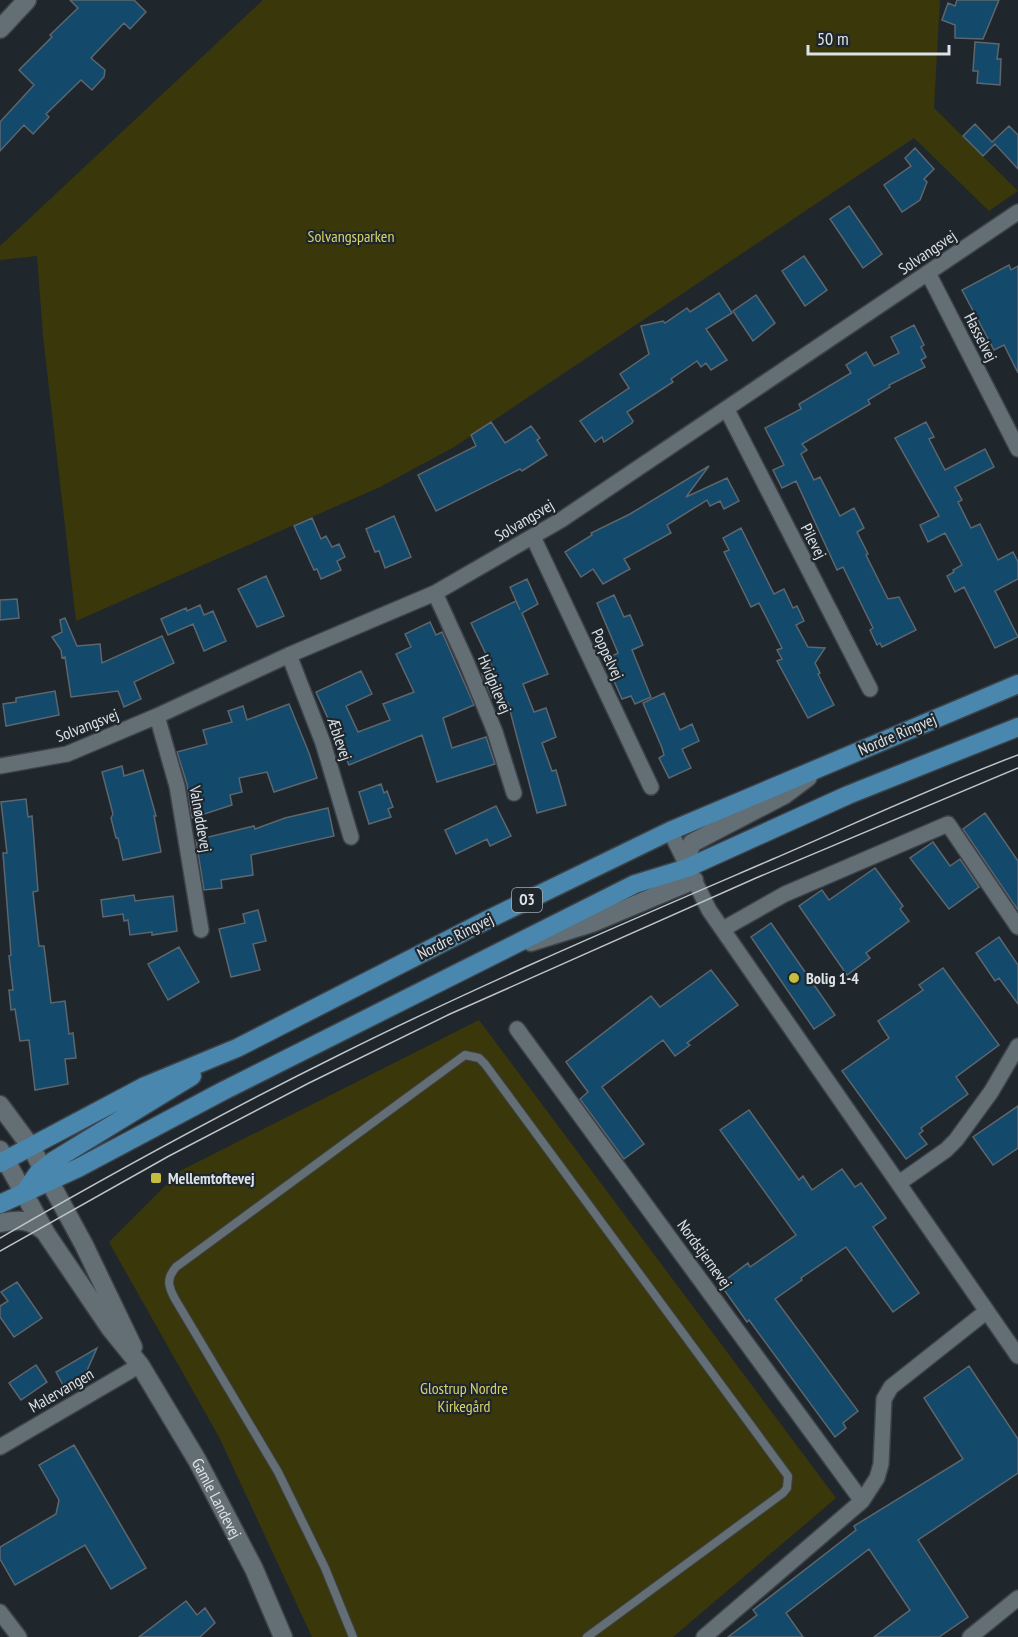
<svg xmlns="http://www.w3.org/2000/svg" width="1018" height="1637" font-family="'PT Sans Narrow',sans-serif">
	<rect width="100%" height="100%" fill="#1f272d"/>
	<!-- green -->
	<path fill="#3a370b" d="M263,0H940L934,108L1018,191L989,211L914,138L454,447L380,487L76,621L43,336L37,256L0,260V246Z
		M479,1020L836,1498L673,1637H312L219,1437L110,1244L109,1242L180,1171Z"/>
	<!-- building -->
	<path fill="#13496b" stroke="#5d666d" stroke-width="1.5" d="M70,0H134L146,12L130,29L124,23L91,58L105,70L104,77L92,90L81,80L46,114L49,117L33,134L24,125L0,151V122L34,85L19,70L52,37L50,35L78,8Z
		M957,0H999L983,39L955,38V25L942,20L948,3L955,6Z
		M975,42L999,44L997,59H1001L1000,85L977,83L978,71H973Z
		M975,124L992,142L1009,126L1018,135V169L995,144L983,156L963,136Z
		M915,148L934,169L924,179L927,182L920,200L902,212L884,185L911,166L905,158Z
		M849,206L882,254L863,268L830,219Z
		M804,256L827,290L805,306L782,271Z
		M1009,265L1011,270L1018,266V373L1004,345L994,350L962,290Z
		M719,293L732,313L706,329L727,360L711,370L706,363L701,367L697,361L671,379L673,382L627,412L633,421L632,423L604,442L602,437L595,442L580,421L629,388L620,374L649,354L641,326L663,321L665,323L687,308L690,312Z
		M756,295L775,323L753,341L733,311Z
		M914,325L924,345L921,347L926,357L921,360L925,367L889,385L890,387L868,400L870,404L802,444L807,450L801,454L814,480L820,477L840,516L854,508L864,528L857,532L868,554L866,555L888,599L899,597L916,630L882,647L880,643L877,645L870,630L873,628L843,567L837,570L796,481L782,488L773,470L784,465L765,428L801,409L799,404L851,373L846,365L866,352L874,366L899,353L891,337Z
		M491,422L505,443L531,426L540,438L537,440L547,455L522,471L520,469L436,511L418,475L476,446L471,435Z
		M926,422L934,437L929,439L945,470L985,449L994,467L955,487L962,500L958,502L971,528L980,524L998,560L1013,552L1018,562V579L995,591L1018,637L995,648L964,587L955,592L947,576L954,572L953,570L962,565L945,533L928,542L920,525L939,516L895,438Z
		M709,466L686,497L727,478L739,501L724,509L720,501L710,506L707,500L667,525L671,533L624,559L630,569L603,584L593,569L581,577L565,552L592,535L591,533L630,514Z
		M394,516L411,557L385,568L379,551L375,552L366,529Z
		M312,518L321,539L326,536L332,547L339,544L345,557L337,561L341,570L321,579L317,569L314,570L294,526Z
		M741,528L774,594L784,589L793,608L797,606L804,621L796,625L808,647L825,648L815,663L820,673L818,674L834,705L808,718L777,661L782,659L777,650L782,648L759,603L751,607L724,552L729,550L723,538Z
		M266,576L284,616L257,627L238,589Z
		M527,579L538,604L522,613L548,674L523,684L534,712L546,708L556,737L542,743L552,771L556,770L566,805L537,813L508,703L506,704L502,694L492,698L482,674L493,669L471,623L516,601L520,610L510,587Z
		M614,595L624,617L630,615L643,645L632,650L651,697L635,704L631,696L622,699L610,672L616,670L610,657L618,653L597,603Z
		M17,599L19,618L0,620V600Z
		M200,605L204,615L213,611L226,641L204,651L193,624L168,635L161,619L186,608L187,611Z
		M65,618L77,646L100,644L102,663L162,636L174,663L134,682L141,699L124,707L118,691L71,697L65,657L62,658L61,650L52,637L62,632L60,620Z
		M430,622L436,635L442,632L474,705L443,718L452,748L486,737L495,764L437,782L422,735L349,765L316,692L361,671L372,694L346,706L358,732L390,720L383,704L414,692L396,654L411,647L405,634Z
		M55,691L59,715L6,726L3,704L16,702V698Z
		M664,693L680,730L692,724L699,741L682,749L691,768L669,778L659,758L664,755L662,748L643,703Z
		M289,704L309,753L317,778L274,792L267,772L239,778L242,792L230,795L232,805L192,818L187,784L177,752L207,744L203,730L232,722L228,711L243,706L247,720Z
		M122,766L124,776L143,770L156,816H154L161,852L123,860L118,838H116L111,818L113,814L102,772Z
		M381,784L384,793L387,791L393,807L388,809L391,817L369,824L359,792Z
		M26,799L28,817L32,816L38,891L33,892L39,946H44L51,1003L65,1001L69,1034L73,1033L76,1058L65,1059L68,1084L35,1090L29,1040L20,1041L15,1009L11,1010L9,990H13L9,956L11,955L3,853H7L1,802Z
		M496,806L511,836L490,846L487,839L456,854L445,830Z
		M328,808L334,836L251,855L253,875L221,880L222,888L204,890L196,840L254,826L255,829L285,818Z
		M985,813L1018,861V910L963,829Z
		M933,842L950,866L960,859L979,887L949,909L910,858Z
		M875,868L903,906L900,909L909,921L866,953L870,958L847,975L799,906L822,890L829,900Z
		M134,895L135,901L173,896L177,931L152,935V932L130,935L128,920L124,921L123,914L103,917L101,900Z
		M258,910L266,941L253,944L260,970L231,977L219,929L245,923L243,914Z
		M771,923L835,1015L814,1029L751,937Z
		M999,937L1018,965V1004L999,978L995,981L976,953Z
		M179,947L199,982L168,1000L148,964Z
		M943,968L999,1045L956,1077L968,1094L921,1128L923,1131L919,1134L927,1144L906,1159L842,1071L889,1038L878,1021L923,990L919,985Z
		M711,970L738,1005L687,1043L690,1045L675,1056L663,1040L602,1087L644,1144L624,1159L580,1099L588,1092L566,1062L651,996L660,1007Z
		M1018,1106V1148L993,1165L973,1137Z
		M749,1110L799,1180L803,1176L812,1190L842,1169L855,1187L861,1183L886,1218L873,1227L919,1293L893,1312L846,1247L801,1278L802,1280L775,1299L858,1411L843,1423L846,1428L835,1437L749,1320L747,1322L720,1284L748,1263L750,1267L796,1235L720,1130Z
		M17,1282L42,1318L14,1337L0,1317V1306L8,1301L1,1292Z
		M97,1348L85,1375L64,1387L56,1372Z
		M36,1365L47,1382L21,1400L9,1383Z
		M969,1366L1018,1439V1473L918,1540L968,1617L939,1637H874L910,1610L869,1549L786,1613L803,1637H728L757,1615L753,1610L856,1530L854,1526L963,1459L924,1398Z
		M74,1445L146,1568L111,1589L85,1545L15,1585L0,1559V1547L56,1514L59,1500L39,1465Z
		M186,1601L197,1615L205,1608L215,1623L200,1637H139Z"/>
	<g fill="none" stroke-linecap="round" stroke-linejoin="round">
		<!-- lane casing -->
		<g stroke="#3c4248" stroke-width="10">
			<path id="lane" d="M353,1637L325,1568L278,1472L175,1299C168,1286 166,1279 176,1267L465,1055L479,1058L485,1064L788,1476L787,1488L783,1493L587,1637"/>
		</g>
		<!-- street casing -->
		<g stroke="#3c4248" stroke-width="18">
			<path id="street" d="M928,273L1018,449
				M727,410L870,689
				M533,537L651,787
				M435,593L466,661L495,732L514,793
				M289,655L323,743L351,837
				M157,716L177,786L201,930
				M0,766L67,754L157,716L289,655L435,593L561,520L1018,212
				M670,831L709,910L1018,1356
				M723,929L785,894L948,824L1018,927
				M517,1029L862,1501
				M899,1183L946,1150L956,1140L991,1092L1018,1046
				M0,1447L140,1365
				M0,1612L19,1637
				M704,1637L862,1501L877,1478L881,1464L884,1399L891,1387L987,1311
				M970,1637L1018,1598"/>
		</g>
		<!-- secondary casing -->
		<g stroke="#3c4248" stroke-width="21">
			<g id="secondary">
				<path d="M0,29L27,0"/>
				<path d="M687,868V856L692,843L784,795L808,777"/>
				<path d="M531,942L592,923L694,880"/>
				<path d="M0,1105L31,1147L84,1245L133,1347"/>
				<path id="s1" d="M0,1150L47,1235L110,1328L140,1365L197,1460L254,1569L283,1637"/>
				<path d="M0,1223C18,1219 30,1219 44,1231"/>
			</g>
		</g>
		<!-- primary casing -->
		<g stroke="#3c4248" stroke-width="21">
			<path id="primary" d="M0,1163L145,1086L237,1048L487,920L670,831L1018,684
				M24,1193L38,1173L53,1161L192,1076
				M0,1204L78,1168L223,1091L635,884L687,868L848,795L1018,727"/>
		</g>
		<!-- lane -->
		<use href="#lane" stroke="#646e75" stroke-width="8"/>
		<!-- street -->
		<use href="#street" stroke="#646e75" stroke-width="15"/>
		<!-- secondary -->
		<use href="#secondary" stroke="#646e75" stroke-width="18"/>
		<!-- primary -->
		<use href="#primary" stroke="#4987ae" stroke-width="18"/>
		<!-- tram -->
		<path stroke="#bdc3c7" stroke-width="1.5" d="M0,1238C111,1174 224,1112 339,1055C481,984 627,922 773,859C854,824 935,786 1018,755
			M0,1251L169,1156L309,1083L450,1014L756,878L1018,768"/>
	</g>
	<!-- markers -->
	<g fill="#c4bd3e" stroke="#1f272d" stroke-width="2">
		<circle cx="794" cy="978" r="6"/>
		<rect x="150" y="1172" width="12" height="12" rx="3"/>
	</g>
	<g text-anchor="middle" stroke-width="4.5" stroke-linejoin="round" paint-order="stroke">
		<!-- shield labels -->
		<rect fill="#1f272d" stroke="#a3aaae" stroke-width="1.5" x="512" y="888" width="30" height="24" rx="4.5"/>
		<g font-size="15" font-weight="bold" fill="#dce2e6">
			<text x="527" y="905">O3</text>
		</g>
		<!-- park labels -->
		<g font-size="16" fill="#d8d268" stroke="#1f272d">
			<text x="351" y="242">Solvangsparken</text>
			<text x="464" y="1394">Glostrup Nordre<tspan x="464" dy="18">Kirkegård</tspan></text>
		</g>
		<!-- street labels -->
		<g font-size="16" fill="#dce2e6" stroke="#1f272d">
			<text transform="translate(927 252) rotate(-34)" y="6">Solvangsvej</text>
			<text transform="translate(981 337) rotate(63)" y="6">Hasselvej</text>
			<text transform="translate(524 520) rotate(-31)" y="6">Solvangsvej</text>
			<text transform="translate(814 541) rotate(63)" y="6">Pilevej</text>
			<text transform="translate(608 654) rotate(65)" y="6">Poppelvej</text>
			<text transform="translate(495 684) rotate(67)" y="6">Hvidpilevej</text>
			<text transform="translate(87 725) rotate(-21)" y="6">Solvangsvej</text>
			<text transform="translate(897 734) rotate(-23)" y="6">Nordre Ringvej</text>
			<text transform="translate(340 739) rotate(71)" y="6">Æblevej</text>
			<text transform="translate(201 819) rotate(80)" y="6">Valnøddevej</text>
			<text transform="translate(455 936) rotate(-27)" y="6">Nordre Ringvej</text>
			<text transform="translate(705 1254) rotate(54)" y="6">Nordstjernevej</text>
			<text transform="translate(61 1390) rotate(-30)" y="6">Malervangen</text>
			<text dy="6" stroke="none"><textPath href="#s1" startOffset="411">Gamle Landevej</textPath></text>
		</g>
		<!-- poi labels -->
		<g font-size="16" font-weight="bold" fill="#dce2e6" stroke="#1f272d" text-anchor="start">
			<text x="806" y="984">Bolig 1-4</text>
			<text x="168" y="1184">Mellemtoftevej</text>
		</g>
	</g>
	<!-- scale -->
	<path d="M808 45v9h141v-9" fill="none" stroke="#dce2e6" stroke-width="3"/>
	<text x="817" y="45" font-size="18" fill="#dce2e6" stroke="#1f272d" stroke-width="4.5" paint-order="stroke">50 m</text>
</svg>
